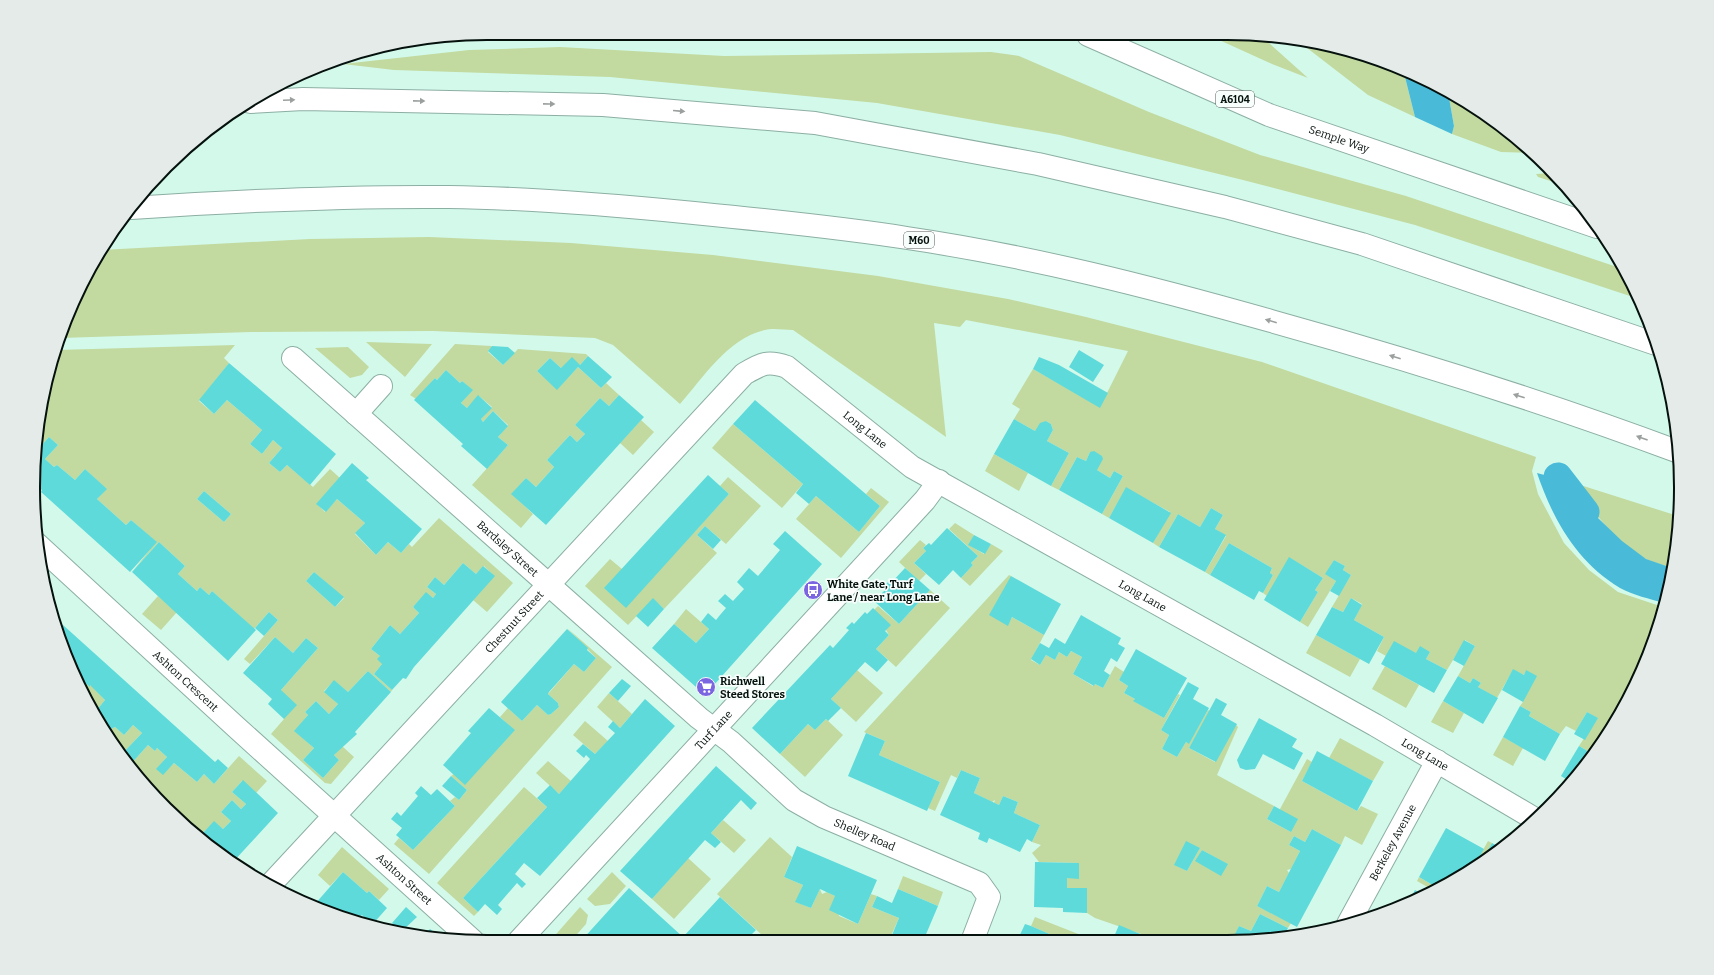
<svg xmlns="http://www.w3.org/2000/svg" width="1714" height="975" font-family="Bitter,serif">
	<rect width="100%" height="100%" fill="#d3f9eb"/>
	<!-- green -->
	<path fill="#c2da9f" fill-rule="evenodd" d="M1206,34H1259L1308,78L1272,64Z
		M1298,41L1344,49L1404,73L1415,117L1368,95Z
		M560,47L724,56L991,52L1019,56L1149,112L1260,155L1406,196L1623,269L1634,287L1639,299L1415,225L1243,180L1060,135L877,103L610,77L394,70L343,64L469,50Z
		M1448,92L1526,146L1533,153L1501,152L1452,134L1454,126Z
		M1551,173L1563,185L1538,177L1536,174Z
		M429,237L571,243L713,255L878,276L1008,299L1086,317L1262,362L1536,457L1532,471L1538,494L1564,543L1589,570L1618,592L1663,607L1657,634L1620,715L1591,753L1579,746L1597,718L1587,712L1576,731L1566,726L1560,734L1529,716L1531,712L1520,706L1523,702L1526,671L1524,675L1513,670L1497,698L1478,687L1481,683L1473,678L1470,683L1458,676L1475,646L1465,640L1447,670L1426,659L1430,652L1386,656L1377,651L1384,637L1354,620L1362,604L1351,598L1343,612L1332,607L1351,575L1343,570L1345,566L1334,560L1326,574L1336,581L1308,627L1300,622L1318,592L1315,590L1323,578L1290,558L1267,596L1263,593L1273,575L1270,573L1272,568L1229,543L1210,575L1205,572L1226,536L1215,529L1223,515L1211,508L1200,527L1178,514L1159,547L1153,543L1170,512L1126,488L1109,518L1102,514L1123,476L1114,471L1110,478L1097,470L1090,452L1086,461L1077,457L1059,490L1051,486L1069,453L1047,441L1053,430L1051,424L1046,421L1035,431L1014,419L1020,409L1012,404L1033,369L1100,407L1128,351L966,320L960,327L934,323L946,437L793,330C784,330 773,328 765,330C728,338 703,378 680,404L613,345L595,338L433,331L251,332L60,338L80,287L101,250L310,239Z
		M366,342L432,344L405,377Z
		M455,344L492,346L488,352L503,365L518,349L586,354L588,356L580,365L561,368L550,358L537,371L557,389L578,367L601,388L606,383L619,395L609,406L600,398L575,425L585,434L577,442L570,435L547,460L554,467L536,487L526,478L512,494L533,514L521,528L472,485L508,445L498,437L508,425L493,411L483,422L481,419L492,407L479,396L467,408L461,403L472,390L462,381L460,383L446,370L437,380L435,378L416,399L410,395Z
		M235,345L224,358L229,363L199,401L214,414L227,400L262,430L250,444L262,454L273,440L282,448L269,463L280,472L287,465L313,487L330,469L340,478L317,504L325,512L337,499L365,523L355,534L376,555L388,542L401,553L409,544L412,547L439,518L513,583L487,612L473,600L494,576L484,566L476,574L463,563L444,585L435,577L427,587L436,594L433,598L426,593L413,607L419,613L400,634L390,625L371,649L380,656L382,664L374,674L392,690L391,692L368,671L348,692L334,681L324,691L338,704L329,714L316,701L305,712L308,715L295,731L314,748L303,760L323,778L339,760L334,755L342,746L354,757L331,784L325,783L271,734L284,719L281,690L318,648L306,638L293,653L275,637L250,664L244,659L278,620L269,612L254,629L212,591L209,595L200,587L197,591L178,574L185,566L159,542L132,572L156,542L131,520L126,525L97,499L106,489L85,469L75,480L57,465L54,467L45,459L58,445L49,437L40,447L36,444L37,438L43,432L37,427L49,370L56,350ZM204,491L231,514L224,522L197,499ZM314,572L344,598L335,607L306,581Z
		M348,347L369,367L362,375L350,378L315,348Z
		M641,420L654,432L633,455L620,443Z
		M733,424L803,484L782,508L712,448Z
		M994,454L1028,473L1019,491L985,471Z
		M728,477L761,506L726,544L705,526L697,535L717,553L664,609L653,599L628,625L585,586L610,559L622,569L694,532L729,494L720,486Z
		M1574,483L1678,516L1677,547L1672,568C1664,565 1653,563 1646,559C1615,542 1593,512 1574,483Z
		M871,488L889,502L841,558L796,519L816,496L859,532L880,506L866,494Z
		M955,523L974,535L969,545L984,554L991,544L1003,551L970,586L961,578L973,565L971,563L978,556L949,529Z
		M920,540L926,545L923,548L926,551L914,563L926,574L919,581L899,562Z
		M1009,575L1011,576L1008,625L1012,617L1044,635L1031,660L1040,665L1046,655L1055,660L1059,652L1067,657L1071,651L1082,657L1073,674L1093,686L1095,684L1103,688L1115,666L1124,672L1119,680L1128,686L1124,693L1135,699L1134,701L1164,718L1178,694L1180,695L1161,730L1169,735L1162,749L1177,757L1186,742L1189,743L1208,710L1210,711L1189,748L1215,762L1236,725L1238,727L1217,775L1274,806L1267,819L1291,832L1280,809L1307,759L1312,762L1302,781L1357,811L1361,806L1378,814L1362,845L1345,836L1341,845L1312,829L1305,842L1294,836L1289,845L1300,851L1291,869L1287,870L1289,873L1279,892L1267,886L1257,906L1291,923L1288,928L1260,914L1251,931L1239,926L1234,938L1143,939L1144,935L1095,918L1087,913V888H1067V878H1079V863L1039,862L1032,853L1041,845L1032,842L1040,825L1014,813L1018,802L1003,796L999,805L994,803L995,800L992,802L974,793L980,778L961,770L957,778L951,775L935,811L928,808L940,782L879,755L885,741L864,732ZM1200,848L1187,871L1175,865ZM1202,850L1227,864L1196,861Z
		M930,590L950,608L896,667L876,649L889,635L874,610L878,606L899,624Z
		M158,596L177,612L161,630L142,614Z
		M686,609L709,629L696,643L674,624Z
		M567,628L612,667L429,874L394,844L399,838L413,850L455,806L450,801L455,797L459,800L467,790L451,776L514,730L500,717L508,708L522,721L537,705L548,715L551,714L559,707L558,703L548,694L574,664L584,672L596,658Z
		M1316,635L1360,659L1350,677L1306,653Z
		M1385,666L1419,685L1406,708L1372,689Z
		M857,670L883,693L856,722L831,699Z
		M82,680L89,686L91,685L105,700L96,711L106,720V724L111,729L115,727L124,735L133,725L142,733L122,754L94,715L79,684Z
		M609,693L632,714L620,728L597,707Z
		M1443,701L1464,713L1453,733L1431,722Z
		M826,719L843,735L805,777L780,754L808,724L815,730Z
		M585,721L608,741L595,754L573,735Z
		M1503,737L1523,748L1513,766L1493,755Z
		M1340,738L1384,762L1373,781L1329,758Z
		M148,745L155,751L157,748L167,757L157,769L163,774L174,763L197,782L204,774L214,784L239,756L267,781L256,793L242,781L232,792L246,804L241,809L232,800L221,812L231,821L223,829L214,822L203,833L211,840L208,843C177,822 151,795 130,765Z
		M548,761L571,781L559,794L536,773Z
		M524,787L547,807L463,898L478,912L474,916L437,883Z
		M723,820L746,840L734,853L711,833Z
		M770,837L792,857L784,877L803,885L796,902L811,908L820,889L822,894L827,892L835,896L839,916L858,924L871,894L877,896L872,907L899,918L891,936L888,937L889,940H758L762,935L717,894Z
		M1488,841L1492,843L1480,864L1473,868Z
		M342,847L389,889L379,900L369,891L367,893L343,872L330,886L318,875Z
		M688,858L711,879L674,919L652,899Z
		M612,872L626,886L610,904L595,906L587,899Z
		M903,876L943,892L938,906L898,889Z
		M1419,877L1436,887L1431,889L1417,881Z
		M580,907L588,915L586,924L571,941H550Z
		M1035,917L1091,939H1061L1031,926Z"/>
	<!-- water -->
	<path fill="#49bbd9" d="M1404,73L1448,92L1454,126L1452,134L1415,117Z
		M1537,473L1574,483L1598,518L1622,541L1646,559L1672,568L1664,603C1650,599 1633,595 1620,588C1577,562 1553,520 1537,473Z"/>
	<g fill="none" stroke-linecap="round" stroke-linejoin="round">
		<!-- canal -->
		<path stroke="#49bbd9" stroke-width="29" d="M1558,477L1585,512"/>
	</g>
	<!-- building -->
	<path fill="#5edada" d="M492,346L508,347L515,353L503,365L488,351Z
		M1079,350L1104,365L1093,382L1069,367Z
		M588,356L612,377L601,388L578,367L557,390L537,371L550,358L561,368L572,357L580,365Z
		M1039,357L1059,365L1108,393L1100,408L1033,369Z
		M229,363L336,454L310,485L287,465L280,472L269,463L282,448L273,440L262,454L250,444L262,430L227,400L214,414L199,400Z
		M446,370L460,383L462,381L473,390L461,403L467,408L478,395L492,408L481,419L483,422L493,411L508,426L498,437L508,445L487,469L461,446L463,444L414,400L435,378L437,380Z
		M619,395L644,417L546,525L511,494L526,478L536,487L554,467L547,460L558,448L570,435L577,442L585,434L575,425L600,398L609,406Z
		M755,400L880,506L859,532L816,496L809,504L796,493L803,484L733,424Z
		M1014,419L1035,431L1040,423L1046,421L1051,424L1053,430L1047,441L1069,453L1051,486L994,454Z
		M37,427L43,431L37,438Z
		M49,437L58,445L45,459L54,467L57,465L75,480L85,469L107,489L97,499L126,525L131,520L157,542L130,572L41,492L42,490L35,484L36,444L40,447Z
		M1094,451L1102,456L1103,459L1097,470L1110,478L1114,471L1123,476L1102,514L1059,490L1077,457L1086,461L1090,452Z
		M352,463L369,478L366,480L422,529L401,553L388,542L376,555L355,533L365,523L337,499L326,512L316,504Z
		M708,475L729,494L626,608L604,588Z
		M1126,487L1171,513L1153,543L1109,518Z
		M204,491L231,514L224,522L197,499Z
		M1211,508L1223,515L1215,529L1226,535L1205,572L1159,547L1178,514L1200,527Z
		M705,526L721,540L713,549L697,535Z
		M947,528L978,556L971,563L973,565L961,578L953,570L939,585L914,563L926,551L923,548L929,543L931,545Z
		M785,531L822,564L705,695L652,648L674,624L696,643L709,629L701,622L708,613L716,620L720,615L726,608L718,601L725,594L733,601L744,589L737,582L749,568L758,576L780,550L773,544Z
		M974,535L991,544L985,554L968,545Z
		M159,542L185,566L178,574L197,591L200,587L209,595L212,591L256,630L228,661L132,572Z
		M1229,543L1272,568L1270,573L1273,575L1263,593L1259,591L1254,600L1210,575Z
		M1289,557L1323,578L1315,590L1318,592L1300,622L1264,600Z
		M1334,560L1345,566L1343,570L1351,575L1339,596L1330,591L1336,581L1325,574Z
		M463,563L476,574L483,566L495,576L414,667L406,679L403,678L392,690L374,674L382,664L377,659L380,656L371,649L390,625L400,634L419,613L413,607L426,592L433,598L436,594L427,587L435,577L444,585Z
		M905,568L930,590L899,624L874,601L886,589L883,587L889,581L891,583Z
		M314,572L344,597L335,607L306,581Z
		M1011,576L1061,604L1044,635L1012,617L1008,626L989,615Z
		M653,598L664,609L648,627L636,616Z
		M1351,598L1362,605L1354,620L1384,637L1369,664L1316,635L1332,607L1343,612Z
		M873,608L891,625L885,631L889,635L876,649L888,660L877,672L865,662L831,699L841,708L828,721L826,719L815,730L808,724L780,754L752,728L830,645L833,648L849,630L846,628L852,622L854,624L865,612L867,614Z
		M269,612L278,620L264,636L255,628Z
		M1081,615L1121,638L1118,644L1125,648L1117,662L1111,658L1104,671L1110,675L1103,688L1095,684L1094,686L1073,674L1082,657L1071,651L1067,657L1059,652L1055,660L1046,655L1040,665L1031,659L1040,643L1049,648L1055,638L1065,644Z
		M63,625L215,762L218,759L228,768L214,784L204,774L197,782L174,763L163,775L156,769L167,757L157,748L155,751L148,745L130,765L122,754L142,733L133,725L124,735L115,727L111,729L106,724V720L96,711L105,700L90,685V687L82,680L79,684L68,661L58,630Z
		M567,629L588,648L587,650L596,658L584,672L574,664L549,692L548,694L558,703L559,707L551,714L548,715L537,705L522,721L501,702Z
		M275,637L293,653L306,638L318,648L281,690L297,705L284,719L268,704L272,699L243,673Z
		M1464,640L1475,646L1464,666L1453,660Z
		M1394,641L1416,653L1420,646L1430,652L1426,659L1447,670L1434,693L1381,664Z
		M1136,649L1187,678L1164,718L1133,701L1135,699L1124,693L1128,686L1119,680Z
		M1513,669L1524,675L1526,670L1537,676L1523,702L1502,690Z
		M368,671L391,692L355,732L357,734L334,755L339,760L323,778L303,760L314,748L294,731L308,715L305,712L316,701L329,714L338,704L324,692L334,680L348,692Z
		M1458,676L1470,683L1473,678L1481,683L1478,687L1498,698L1483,724L1443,701Z
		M622,679L631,686L618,701L609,693Z
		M1188,682L1199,688L1193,699L1209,708L1189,744L1186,742L1177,757L1162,749L1169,735L1161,730Z
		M1216,698L1227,704L1221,715L1237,724L1216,762L1189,748Z
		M645,699L675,726L540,876L524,863L515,874L526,884L522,888L517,883L498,905L502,909L497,915L485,904L478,912L463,898L547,807L537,798L550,785L559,794L590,759L586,755L584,758L576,751L583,744L595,754L615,733L608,727L613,721L620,728Z
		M1520,706L1531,712L1529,716L1560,734L1545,761L1503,737Z
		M489,708L515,730L465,785L443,765L471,733L468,731Z
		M1587,712L1598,718L1585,740L1574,734Z
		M1259,718L1297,739L1292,747L1303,753L1294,770L1263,754L1255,769L1246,770L1240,768L1237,760Z
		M866,733L885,741L879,755L940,782L927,811L848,776Z
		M1579,746L1591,753L1569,781L1561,776Z
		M1317,751L1373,781L1357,811L1302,781Z
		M716,766L757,803L751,810L741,800L711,833L721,842L715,848L705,840L652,899L620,871Z
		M961,770L980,778L974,793L999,805L1003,796L1018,802L1014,813L1040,825L1032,842L1027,839L1020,852L989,838L987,843L978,839L980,833L940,815Z
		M451,776L467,790L459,800L442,786Z
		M243,780L278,813L233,862L208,843L211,840L203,833L214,821L223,829L231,821L221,812L232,800L241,809L246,804L232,792Z
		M421,786L431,795L437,789L455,806L413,850L396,835L402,828L391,819L397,812L401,816L418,796L415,793Z
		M1274,806L1298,819L1291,832L1267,819Z
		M1446,828L1484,849L1473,868L1452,879L1450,878L1436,887L1419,877Z
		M1312,829L1341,845L1297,927L1257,906L1267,886L1279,892L1300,851L1289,845L1294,836L1305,842Z
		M1186,841L1200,848L1187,871L1174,865Z
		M1492,843L1501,848L1480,864Z
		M797,846L877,880L858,924L829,910L835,896L820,889L811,908L795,902L803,885L784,877Z
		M1202,850L1228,864L1221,876L1195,861Z
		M1035,862L1079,863V879L1067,878V888H1087V913L1063,912V908L1034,907Z
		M343,872L367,893L369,891L387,908L372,925L362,915L356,921L315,904Z
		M629,888L683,937L720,897L756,930L746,940L581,941Z
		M898,889L938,906L924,939L890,940L899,918L872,907L877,896L892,903Z
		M1415,890L1422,894L1410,899Z
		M406,907L417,917L401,932L392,923Z
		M1260,914L1288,928L1283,938H1233L1239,926L1251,931Z
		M1025,924L1031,926L1061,939H1018Z
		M1119,925L1145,936L1143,939H1113Z
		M430,929L441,938L424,935Z"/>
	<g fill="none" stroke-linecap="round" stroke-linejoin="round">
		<!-- minor casing -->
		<g stroke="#8cafa3" stroke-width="24">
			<g id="minor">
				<path id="s1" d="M293,358L699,718L731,742L794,800L824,817L979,883L989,897L973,939"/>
				<path d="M356,414L381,386"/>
				<path id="s2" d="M37,544L236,727L473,941"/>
				<path id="s3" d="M270,885L744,374C761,364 767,360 787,367L912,467L1375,725L1535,819"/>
				<path id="s4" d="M1348,924L1437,761"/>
				<path id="s5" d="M519,941L925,500L939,481"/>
			</g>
		</g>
		<!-- highway casing -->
		<g stroke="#8cafa3" stroke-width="24">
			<g id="highway">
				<path id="s6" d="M1088,35L1269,115L1597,227"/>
				<path d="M250,102L303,99L603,105L815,123L1038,164L1225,207L1362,244L1656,344"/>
				<path d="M131,208C237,201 343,196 449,197C531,198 613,205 694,213C765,220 837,227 907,238C1030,256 1151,287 1271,321C1408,359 1545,402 1679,452"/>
			</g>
		</g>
		<!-- minor -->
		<use href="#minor" stroke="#fff" stroke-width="22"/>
		<!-- highway -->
		<use href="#highway" stroke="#fff" stroke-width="22"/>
	</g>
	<!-- one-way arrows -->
	<defs><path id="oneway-solid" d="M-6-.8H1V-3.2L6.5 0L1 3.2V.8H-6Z"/></defs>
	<g fill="#9ba09e">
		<use href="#oneway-solid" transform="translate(289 100) rotate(-3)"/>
		<use href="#oneway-solid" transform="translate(419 101) rotate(1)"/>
		<use href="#oneway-solid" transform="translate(549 104) rotate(1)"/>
		<use href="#oneway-solid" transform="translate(679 111) rotate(5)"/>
		<use href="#oneway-solid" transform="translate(1271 321) rotate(-164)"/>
		<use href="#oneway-solid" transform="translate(1395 357) rotate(-162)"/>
		<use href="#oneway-solid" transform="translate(1519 396) rotate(-162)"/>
		<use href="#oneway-solid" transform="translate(1642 438) rotate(-160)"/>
	</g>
	<!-- icons -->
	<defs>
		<g id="bus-disc" transform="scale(1)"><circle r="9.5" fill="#7b65e0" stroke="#f7fefb"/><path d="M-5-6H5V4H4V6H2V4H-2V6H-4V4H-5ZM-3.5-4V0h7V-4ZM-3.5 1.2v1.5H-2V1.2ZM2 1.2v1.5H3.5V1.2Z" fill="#fff"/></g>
		<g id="supermarket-disc" transform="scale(1)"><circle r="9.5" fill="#7b65e0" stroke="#f7fefb"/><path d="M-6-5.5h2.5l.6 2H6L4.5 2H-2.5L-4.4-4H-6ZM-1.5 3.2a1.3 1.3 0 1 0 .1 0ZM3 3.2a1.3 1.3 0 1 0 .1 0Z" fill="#fff"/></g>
	</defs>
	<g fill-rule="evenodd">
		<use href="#bus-disc" x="813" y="590"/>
		<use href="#supermarket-disc" x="706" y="687"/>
	</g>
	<g text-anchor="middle" stroke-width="3.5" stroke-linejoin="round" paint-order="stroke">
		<!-- shield labels -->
		<g fill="#f7fefb" stroke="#4e5854" stroke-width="1">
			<rect x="1216" y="91" width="38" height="16" rx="3"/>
			<rect x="904" y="232" width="30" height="16" rx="3"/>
		</g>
		<g font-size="10" font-weight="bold" fill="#05110d">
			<text x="1235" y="103">A6104</text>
			<text x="919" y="244">M60</text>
		</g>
		<!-- street labels -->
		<g font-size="11" fill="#05110d" stroke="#f7fefb">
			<text dy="4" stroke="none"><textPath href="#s6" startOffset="272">Semple Way</textPath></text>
			<text dy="4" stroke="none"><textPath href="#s3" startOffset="843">Long Lane</textPath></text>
			<text dy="4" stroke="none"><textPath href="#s1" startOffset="287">Bardsley Street</textPath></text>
			<text dy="4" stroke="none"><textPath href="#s3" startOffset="1167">Long Lane</textPath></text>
			<text dy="4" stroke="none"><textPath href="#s3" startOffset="359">Chestnut Street</textPath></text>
			<text dy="4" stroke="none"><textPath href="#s2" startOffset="202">Ashton Crescent</textPath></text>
			<text dy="4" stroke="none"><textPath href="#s5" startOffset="287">Turf Lane</textPath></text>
			<text dy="4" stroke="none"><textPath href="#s3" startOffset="1491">Long Lane</textPath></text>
			<text dy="4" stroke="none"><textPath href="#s1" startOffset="747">Shelley Road</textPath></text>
			<text dy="4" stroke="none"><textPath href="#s4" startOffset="93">Berkeley Avenue</textPath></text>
			<text dy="4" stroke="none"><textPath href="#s2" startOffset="497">Ashton Street</textPath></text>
		</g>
		<!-- poi labels -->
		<g font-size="11" font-weight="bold" fill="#05110d" stroke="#f7fefb" text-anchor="start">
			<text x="827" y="588">White Gate, Turf<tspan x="827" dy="13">Lane / near Long Lane</tspan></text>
			<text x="720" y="685">Richwell<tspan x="720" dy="13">Steed Stores</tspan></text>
		</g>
	</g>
	<!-- crop -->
	<path d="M0 0H1714V975H0ZM487 40H1227A447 447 0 0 1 1674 487V488A447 447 0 0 1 1227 935H487A447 447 0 0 1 40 488V487A447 447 0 0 1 487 40Z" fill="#e4ebe8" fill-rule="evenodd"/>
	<path fill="none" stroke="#05110d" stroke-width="2" d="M487 40H1227A447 447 0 0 1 1674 487V488A447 447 0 0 1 1227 935H487A447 447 0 0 1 40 488V487A447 447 0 0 1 487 40Z"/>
</svg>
